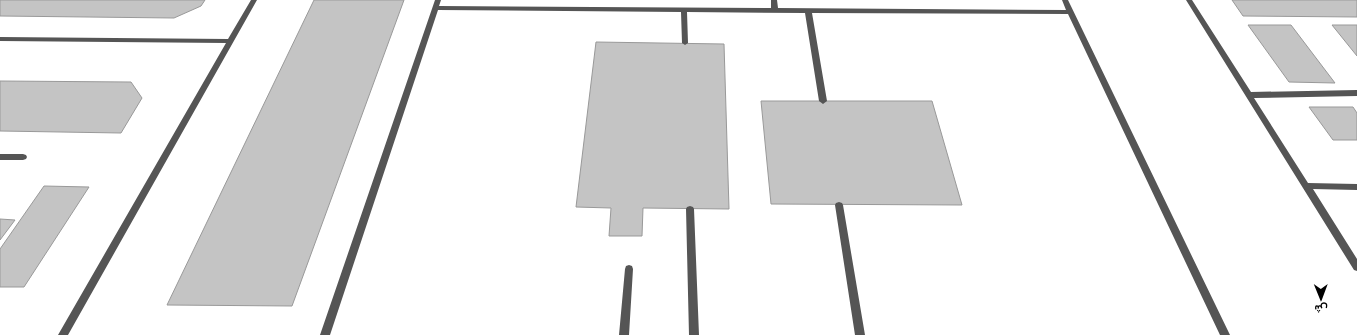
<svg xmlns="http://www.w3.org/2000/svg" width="1357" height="335" font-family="Quicksand,Vazirmatn,sans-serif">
	<rect width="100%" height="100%" fill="#fff"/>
	<!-- building -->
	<path fill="#c4c4c4" stroke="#999" d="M0,0H205L201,6L174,18L0,16Z
		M314,0H404L292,306L167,305Z
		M1232,0H1357V17L1243,16Z
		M1248,25H1291L1335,83L1289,82Z
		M1332,25H1357V56Z
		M596,42L724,44L729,209L643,208L642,236H609L611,208L576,207Z
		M0,81L131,82L142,98L121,133L0,131Z
		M761,101H932L962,205L771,204Z
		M1309,107H1353L1357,113V140H1333Z
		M44,186L89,187L24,287H0V249Z
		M0,219L15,220L0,240Z"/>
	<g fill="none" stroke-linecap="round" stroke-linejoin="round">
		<!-- service -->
		<path fill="#555" fill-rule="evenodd" d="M251,0H257L68,335H58L226,43L0,41V37L228,39Z
			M435,0H441L439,6L771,8V0H777L778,8L1066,10L1062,0H1068L1230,335H1220L1068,14L812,13L827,101L823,104L819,101L805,13L687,12L688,43L685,45L682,43L681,12L438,10L330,335H320Z
			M1186,0H1192L1251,92L1357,90V96L1254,98L1308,183L1357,184V190L1313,189L1357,259V271L1354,270Z
			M0,154H23L26,155L27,157L26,159L23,160H0Z
			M839,202L842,203L843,205L865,335H855L835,205L836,203Z
			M690,206L693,207L694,209L699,335H689L686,209L687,207Z
			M629,265L632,266L633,269L629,335H619L625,269L626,266Z"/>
	</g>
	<!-- north arrow -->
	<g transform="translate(1321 299) rotate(179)" stroke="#ffffff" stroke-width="3" paint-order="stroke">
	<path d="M0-3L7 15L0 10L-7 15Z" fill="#000000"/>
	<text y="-6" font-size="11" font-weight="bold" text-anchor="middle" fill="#000000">ش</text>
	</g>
</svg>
